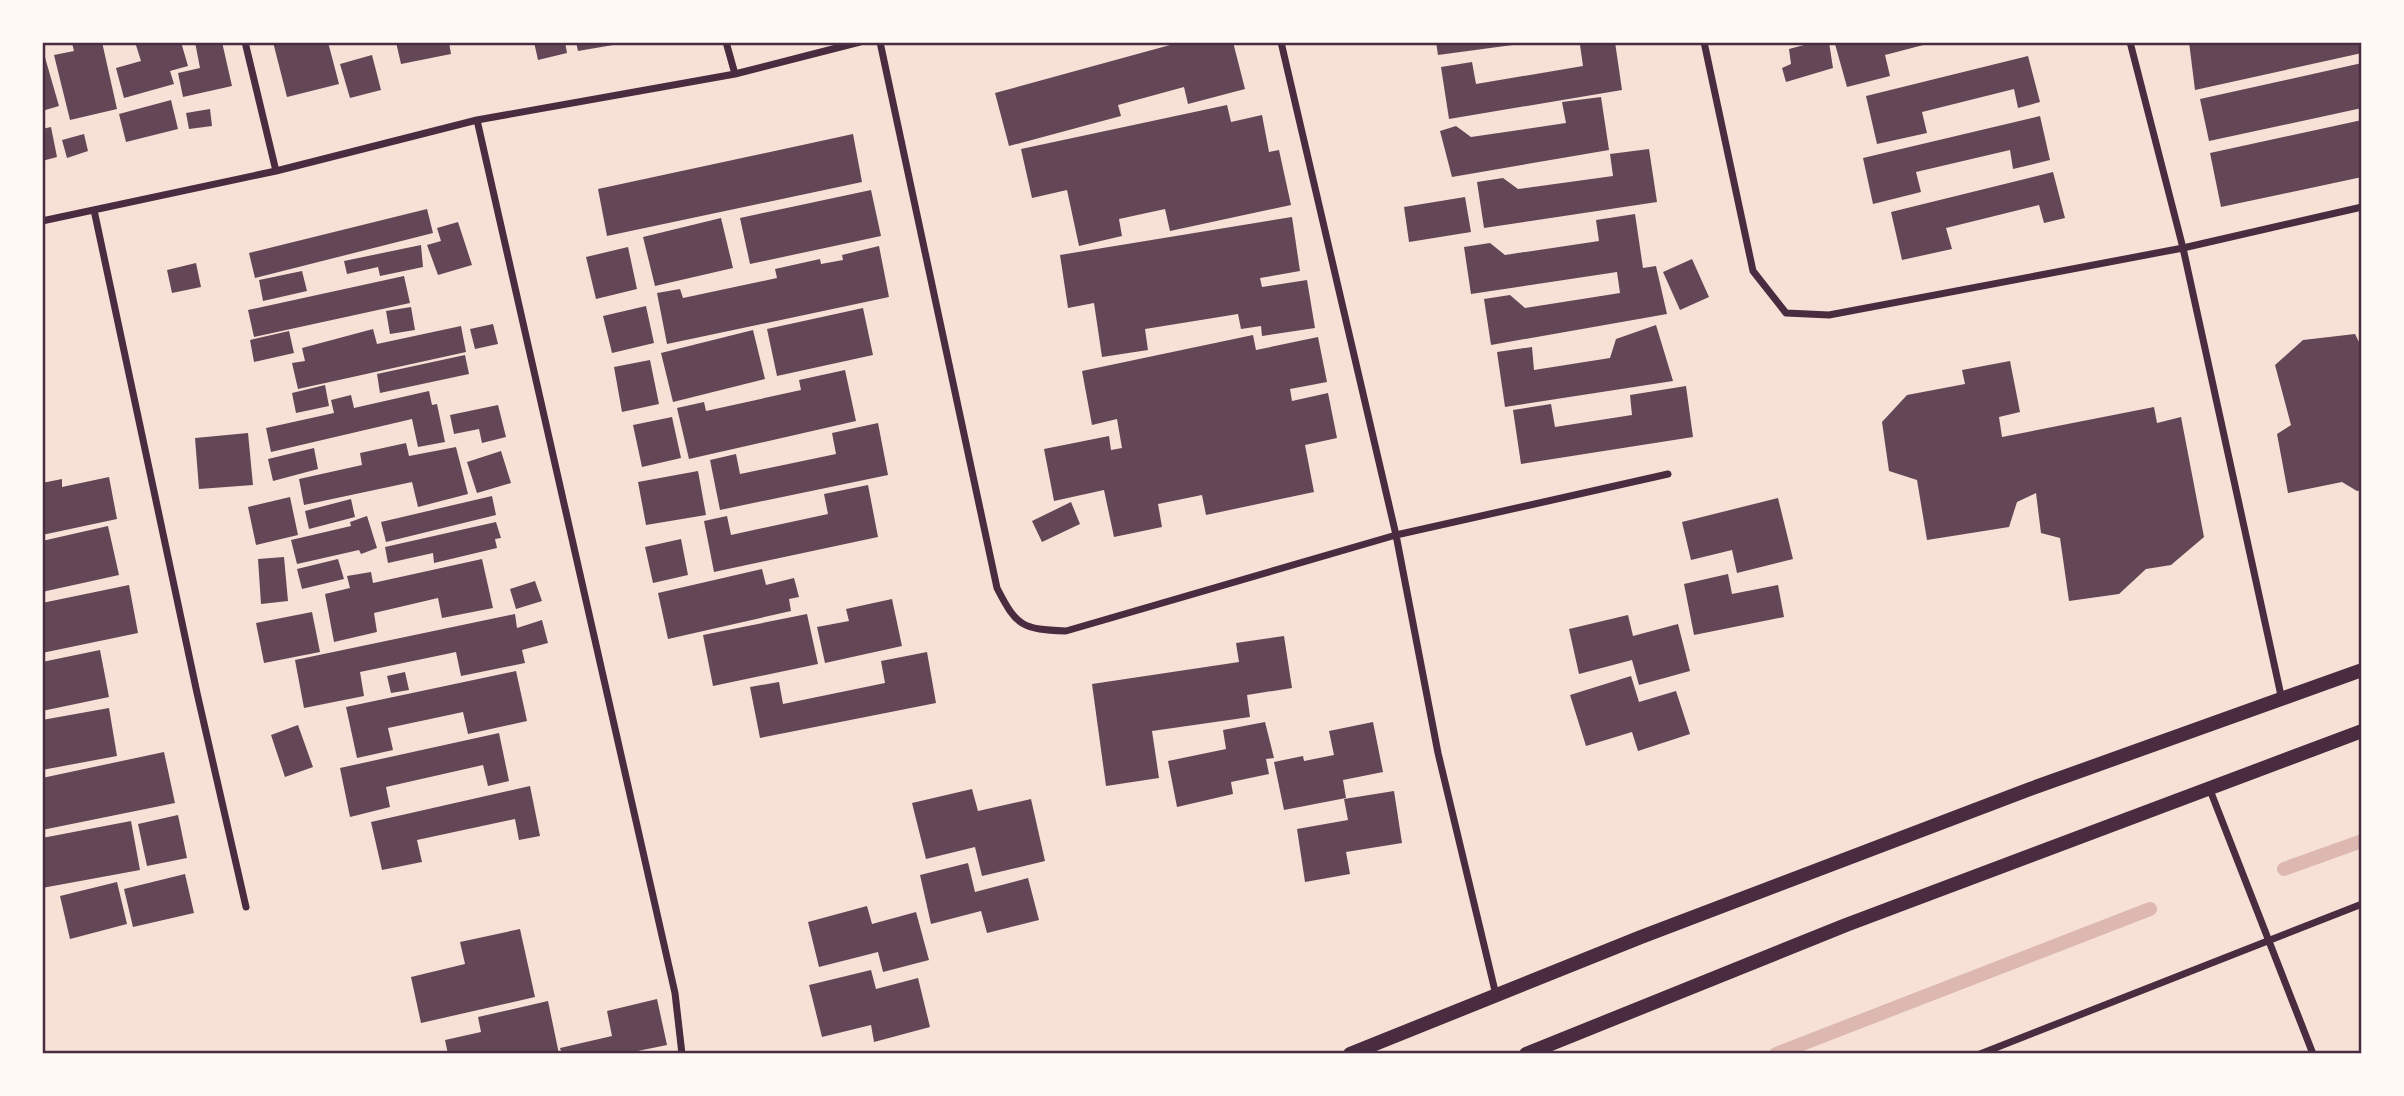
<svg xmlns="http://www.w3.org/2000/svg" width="2404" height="1096" font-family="Signika,sans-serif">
	<rect width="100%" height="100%" fill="#f7e1d7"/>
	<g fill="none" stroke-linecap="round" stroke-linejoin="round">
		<!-- stream -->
		<path stroke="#dcb8b0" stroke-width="14" d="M2284,869L2362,841
			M1776,1054L2150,909"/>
	</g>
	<!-- building -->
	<path fill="#644757" d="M102,42L117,109L70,120L54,55L74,51L72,43Z
		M135,42H181L188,66L170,71L174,84L124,98L116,68L141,61Z
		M195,42H222L232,86L183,97L178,73L200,68Z
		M273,42H328L339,84L287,97Z
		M396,42H449L451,54L401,64Z
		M534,42H565L567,53L538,60Z
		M576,42H624L625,43L578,51Z
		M1181,42H1233L1245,89L1188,104L1184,87L1118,105L1121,116L1009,146L995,93Z
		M1436,42H1520V44L1438,55Z
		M1596,42H1615L1622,90L1449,119L1441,67L1472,62L1476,84L1583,66L1580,45Z
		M1815,42H1829L1833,68L1786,82L1782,68L1791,64L1789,49Z
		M1843,42H1931V43L1885,55L1890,76L1847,87L1835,44Z
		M2189,42H2362V53L2195,90Z
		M42,47L59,106L42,111Z
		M372,55L381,90L350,98L340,64Z
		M2028,56L2040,102L2018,108L2014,89L1922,112L1927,133L1877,144L1866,96Z
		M2362,63V108L2209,141L2200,99Z
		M1601,97L1609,150L1452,177L1440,131L1456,126L1471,137L1566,123L1562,102Z
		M171,100L178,129L126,142L119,114Z
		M1227,105L1231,122L1262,115L1269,152L1279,150L1291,205L1170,231L1165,209L1119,219L1122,236L1079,246L1067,190L1032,198L1021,149Z
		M210,109L212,126L189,129L186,113Z
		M2040,116L2050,160L2013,169L2010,150L1916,172L1921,192L1873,204L1863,158Z
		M2362,120V177L2221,207L2210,153Z
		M51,127L57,157L42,161V129Z
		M84,134L88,151L67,158L62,140Z
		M853,134L862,182L607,236L598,189Z
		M1649,149L1657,202L1484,228L1477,182L1503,178L1518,189L1613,176L1610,154Z
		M2053,172L2065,218L2044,223L2039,205L1946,228L1952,249L1902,260L1891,212Z
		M871,190L881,236L750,264L740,218Z
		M1465,197L1471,232L1409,242L1404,207Z
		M427,209L433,233L255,278L249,253Z
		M1635,214L1643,268L1656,266L1667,314L1491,345L1484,299L1510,295L1525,308L1620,293L1617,272L1471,294L1464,247L1490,243L1505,255L1599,241L1596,220Z
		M1292,217L1300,271L1260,278L1262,287L1307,280L1315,328L1262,336L1261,326L1241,329L1238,314L1145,329L1148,350L1102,357L1094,303L1068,308L1060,255Z
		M721,218L733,268L655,286L643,237Z
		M458,222L472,265L438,275L427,245L441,241L437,228Z
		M421,245L423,267L380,276L378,267L347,274L344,261Z
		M879,246L889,297L667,344L657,293L680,289L683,298L777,278L775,269L820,259L821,264L843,260L842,255Z
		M628,247L637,289L596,299L586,257Z
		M1692,259L1709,297L1680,310L1663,272Z
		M196,263L201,287L172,293L167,270Z
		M302,271L307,291L263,301L259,280Z
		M404,276L410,303L254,337L248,310Z
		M646,306L654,343L612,353L603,316Z
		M411,307L415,330L390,334L386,311Z
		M863,308L873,355L777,376L767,329Z
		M493,324L498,344L475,349L470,329Z
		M1656,325L1673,381L1505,407L1497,352L1532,347L1534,370L1610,358L1616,339Z
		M461,326L466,352L298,389L292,363L305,361L302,348L373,329L377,344Z
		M753,330L765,379L673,402L661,353Z
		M289,331L294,353L254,362L250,340Z
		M2355,334L2362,348V490L2357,491L2342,482L2288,493L2277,434L2291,425L2275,365L2303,340Z
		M1253,335L1256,350L1318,337L1327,382L1290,389L1292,401L1328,393L1337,438L1305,445L1314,492L1206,515L1202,495L1158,504L1162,527L1114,537L1104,490L1054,501L1044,449L1109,436L1111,450L1122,448L1117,419L1092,425L1082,371Z
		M465,355L469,374L380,393L377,374Z
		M650,360L659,404L622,412L614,367Z
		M2010,361L2020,412L1999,417L2002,437L2154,407L2157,423L2181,417L2204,537L2171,565L2146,569L2119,594L2069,601L2060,538L2041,533L2036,493L2017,502L2009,527L1927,540L1917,480L1889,471L1882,422L1907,395L1965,384L1962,370Z
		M845,370L856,421L689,459L677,408L704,402L706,411L801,390L799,380Z
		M325,385L329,406L296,413L292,393Z
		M1686,386L1693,437L1521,464L1513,410L1551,404L1555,427L1632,415L1630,395Z
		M429,391L432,405L437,404L445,442L418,447L412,419L271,452L266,428L334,413L331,400L351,395L354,408Z
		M498,405L506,437L482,443L479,429L454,434L450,415Z
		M672,417L681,458L642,467L633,425Z
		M878,423L888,475L720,510L710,460L736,454L740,474L836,454L832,433Z
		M248,433L253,485L199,489L195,438Z
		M406,443L409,456L456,447L468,494L418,507L412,482L304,505L299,479L362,465L360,453Z
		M314,448L318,469L273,481L268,459Z
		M501,451L511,483L477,493L467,462Z
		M698,471L706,515L646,525L638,482Z
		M109,477L117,519L42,535V483L62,479V487Z
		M868,485L878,537L714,572L704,521L727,516L731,535L828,514L824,494Z
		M492,496L496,515L386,542L381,522Z
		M290,497L298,535L256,545L248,507Z
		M1778,498L1793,559L1737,573L1732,550L1691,560L1682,522Z
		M351,499L355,517L309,529L305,511Z
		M1071,502L1080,524L1042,542L1032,521Z
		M367,516L377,548L361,554L359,550L297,564L291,540L351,526L350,522Z
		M496,522L501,538L495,539L497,548L434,563L433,553L388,563L385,547Z
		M108,526L119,575L42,592V541Z
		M681,539L688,575L653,583L645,547Z
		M284,557L288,601L261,604L258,559Z
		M338,559L344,579L302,589L297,569Z
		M482,559L493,608L442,618L438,598L374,613L377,632L334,642L325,594L350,588L347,576L371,572L373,583Z
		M762,569L766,585L794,578L799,597L789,599L791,611L668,639L658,593Z
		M1728,574L1732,594L1778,585L1784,617L1694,635L1684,584Z
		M535,581L542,601L516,609L510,589Z
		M129,585L138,633L42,653V603Z
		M892,599L902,646L825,663L817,627L849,621L846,609Z
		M312,612L320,652L264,663L256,623Z
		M515,614L517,628L542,620L548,643L522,650L525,663L461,676L456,652L360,672L364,696L304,708L295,660Z
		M807,614L818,664L713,686L703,635Z
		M1628,615L1633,636L1678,624L1690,671L1639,685L1632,660L1579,674L1569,629Z
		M1284,636L1292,688L1247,695L1250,717L1152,731L1159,778L1106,786L1092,684L1239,662L1236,643Z
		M100,650L109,697L42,711V662Z
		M927,652L936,703L760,738L750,687L779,682L783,704L885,683L881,661Z
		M516,671L527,721L468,734L463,712L388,728L393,750L357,758L346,707Z
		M405,672L409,690L391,693L387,676Z
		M1631,676L1639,702L1676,691L1690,734L1638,751L1632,732L1586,746L1570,695Z
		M109,708L117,756L42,770V720Z
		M1265,722L1274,758L1266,759L1269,774L1231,782L1233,794L1177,807L1168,761L1226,749L1223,730Z
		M1373,722L1383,772L1343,780L1346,798L1284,810L1274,762L1303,756L1304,761L1334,755L1329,731Z
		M298,725L313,767L285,777L271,735Z
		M499,733L509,781L488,786L483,765L386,787L390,807L350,817L340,768Z
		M164,752L175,803L42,830V778Z
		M530,786L540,836L519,840L515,819L417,840L422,862L382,870L371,822Z
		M972,789L978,811L1031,799L1045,861L982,876L975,847L926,859L912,803Z
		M1394,791L1402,843L1346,852L1350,874L1305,882L1297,829L1348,820L1344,799Z
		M178,815L187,858L147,866L138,824Z
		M131,821L140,870L42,888V838Z
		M968,863L975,892L1028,878L1039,920L987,933L981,911L931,924L920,875Z
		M185,874L194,913L133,927L124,889Z
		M117,882L127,924L70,939L60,896Z
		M867,906L872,924L916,912L929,960L883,972L878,952L819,967L808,922Z
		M520,929L535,997L421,1023L411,977L465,964L460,942Z
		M871,970L876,989L918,978L930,1027L874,1042L871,1025L822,1037L809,985Z
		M657,999L667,1045L623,1054H562L560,1048L612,1036L607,1011Z
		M548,1001L559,1054H448L445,1040L481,1032L478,1017Z"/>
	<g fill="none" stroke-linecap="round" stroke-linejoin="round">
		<!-- minor -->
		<path stroke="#4a2c40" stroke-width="7" d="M245,42L276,171
			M726,42L735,74
			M880,42L997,588C1017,627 1022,629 1066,631L1396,535L1668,474
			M1281,42L1396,535L1438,753L1496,995
			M1704,42L1753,271L1786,313L1829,315L2183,248L2362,207
			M2130,42L2183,248L2282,700
			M477,120L675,993L682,1054
			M94,210L197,693L246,907
			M42,221L276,171L477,120L735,74L860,42
			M2210,790L2313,1054
			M1980,1054L2362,904"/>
		<!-- secondary -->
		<path stroke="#4a2c40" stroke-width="14" d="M1350,1054L1641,937L2030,789L2362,670
			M1526,1054L1846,925L2362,731"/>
	</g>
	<!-- border -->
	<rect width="2404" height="1096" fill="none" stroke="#fffaf5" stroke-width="88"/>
	<rect x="44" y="44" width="2316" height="1008" fill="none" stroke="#4a2c40" stroke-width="2.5"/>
</svg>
